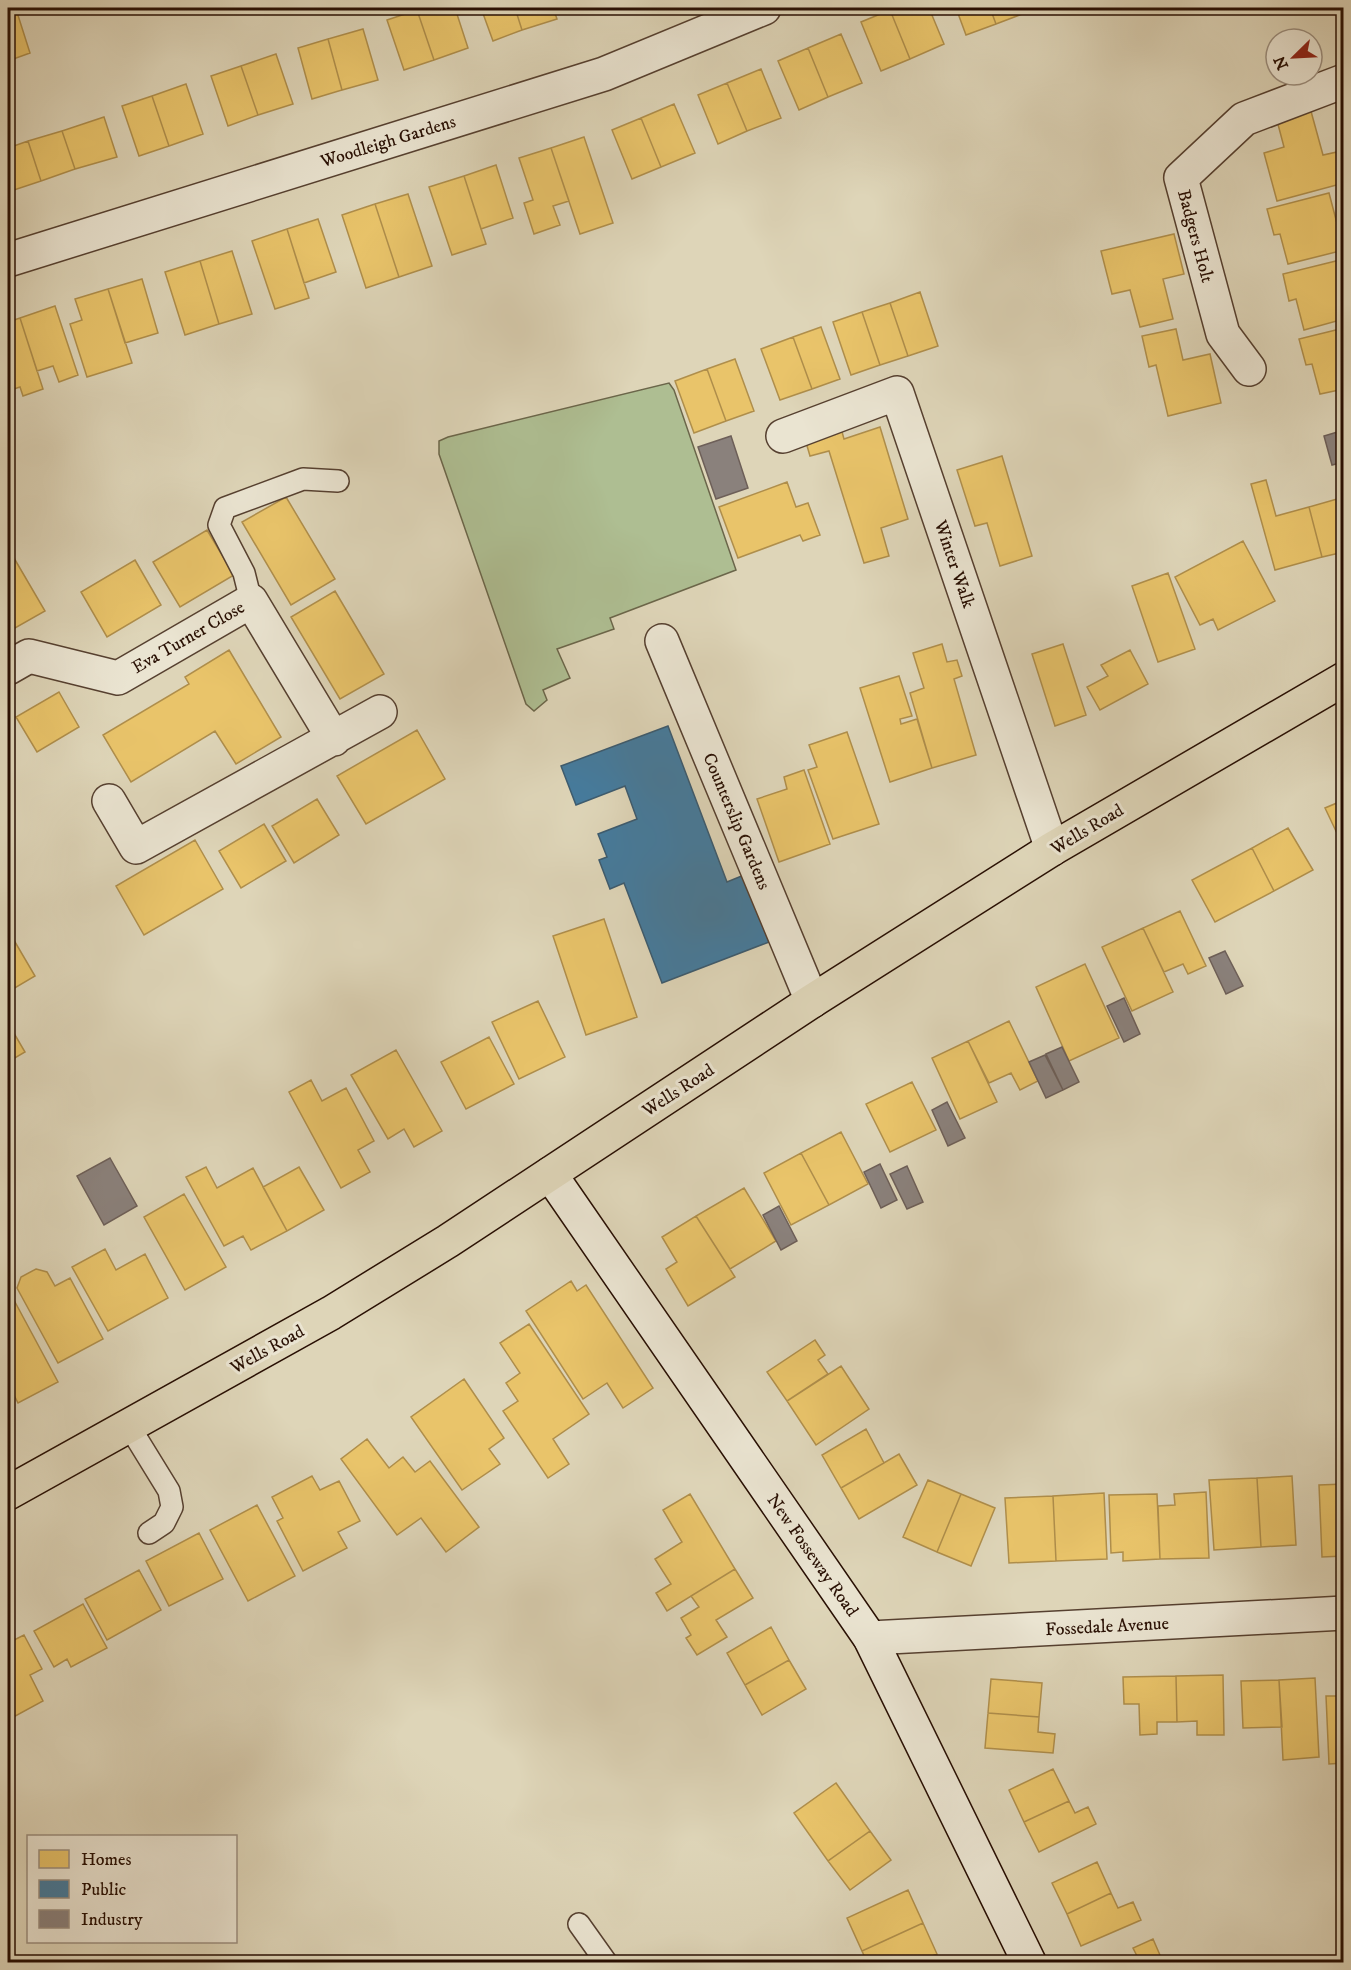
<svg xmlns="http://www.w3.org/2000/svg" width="1351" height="1970" font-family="'IM FELL DW Pica',serif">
	<rect width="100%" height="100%" fill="#ded5b8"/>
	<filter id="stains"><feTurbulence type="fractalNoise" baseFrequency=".00333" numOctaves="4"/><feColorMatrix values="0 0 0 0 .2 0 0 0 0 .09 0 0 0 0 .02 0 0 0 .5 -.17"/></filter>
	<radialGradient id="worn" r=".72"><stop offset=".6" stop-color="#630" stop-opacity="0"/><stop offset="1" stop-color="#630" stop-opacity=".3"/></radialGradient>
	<!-- grass -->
	<path fill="#aebe92" stroke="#6b664a" stroke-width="1.5" d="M669,383L674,390L736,570L610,618L614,629L557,649L570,678L543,690L547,700L534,711L526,704L439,454V441L448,437Z"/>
	<!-- homes -->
	<path fill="#e9c46a" stroke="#af8e4b" stroke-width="1.5" d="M424,8H455L468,48L434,60L417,10Z
		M481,8H515L522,30L493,41Z
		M515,8H553L557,19L522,30Z
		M895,8H929L944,44L910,59L890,10Z
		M956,8H990L996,24L966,35Z
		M990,8H1029L1030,11L996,24Z
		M16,9L30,53L8,61V11Z
		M417,10L434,60L404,70L387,20Z
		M890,10L910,59L881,71L861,22Z
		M363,29L378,80L342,90L328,39Z
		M841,34L862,83L828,97L808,48Z
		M328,39L342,90L312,99L298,48Z
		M808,48L828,97L799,110L778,61Z
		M276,54L293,104L258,115L241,66Z
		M241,66L258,115L228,126L211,76Z
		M761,69L781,118L747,131L727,83Z
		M727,83L747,131L718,144L698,95Z
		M186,84L203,134L169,146L152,96Z
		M152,96L169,146L139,156L122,106Z
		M674,104L695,153L661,167L641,118Z
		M1309,104L1323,155L1337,152L1344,183L1277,201L1264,153L1284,147L1275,113Z
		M104,117L117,157L75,169L62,131Z
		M641,118L661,167L632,179L612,130Z
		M62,131L75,169L41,181L28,141Z
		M584,137L613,223L580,234L551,148Z
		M28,141L41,181L8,192V148Z
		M551,148L569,201L553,206L560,225L534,234L524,203L533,200L519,158Z
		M496,165L513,218L481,229L464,176Z
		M464,176L486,244L452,255L429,187Z
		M1329,193L1344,250L1288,264L1280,234L1274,235L1267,209Z
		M408,194L432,266L399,277L375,204Z
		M375,204L399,277L366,288L342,215Z
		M318,219L336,272L304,283L287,229Z
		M287,229L309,298L275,309L252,241Z
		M1174,234L1184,274L1163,279L1173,319L1140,327L1130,290L1112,294L1101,251Z
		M232,251L252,314L219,324L200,261Z
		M1344,259V319L1304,330L1296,299L1289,301L1283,274Z
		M200,261L219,324L185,335L165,272Z
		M142,279L158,333L125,343L108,289Z
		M108,289L132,363L87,377L70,324L82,320L75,299Z
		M920,292L938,346L908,356L890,303Z
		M890,303L908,356L880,365L862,312Z
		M55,306L78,375L59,382L53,366L37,371L20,318Z
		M862,312L880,365L851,375L833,322Z
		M20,318L43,389L23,396L20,387L8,391V322Z
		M821,327L840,379L812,389L793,337Z
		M1344,328V389L1320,394L1312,364L1306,365L1299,339Z
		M1176,329L1183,360L1210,354L1221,403L1168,416L1156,365L1149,367L1142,336Z
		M793,337L812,389L780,400L761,349Z
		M735,359L754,411L726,421L707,369Z
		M707,369L726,421L694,433L675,381Z
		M839,421L844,439L880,427L908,519L881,528L889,556L864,563L829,451L810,456L803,432Z
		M1002,456L1032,556L1000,566L987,523L975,526L957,470Z
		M1266,480L1276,516L1309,507L1322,557L1275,570L1251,484Z
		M787,482L796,507L808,503L820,535L803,541L800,535L738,558L719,507Z
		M286,497L335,579L291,605L242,522Z
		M1344,497V552L1322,557L1309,507Z
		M207,530L234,575L180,607L153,562Z
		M1243,541L1275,601L1218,630L1213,619L1200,625L1175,577Z
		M14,558L45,611L8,632V562Z
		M135,560L161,605L107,637L81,592Z
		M1168,573L1195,649L1158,662L1132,586Z
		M335,591L384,674L340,699L291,617Z
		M942,644L947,662L957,660L962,676L954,679L976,755L932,768L910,693L924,688L913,653Z
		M1063,644L1086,715L1055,726L1032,654Z
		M229,650L281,737L236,764L215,731L131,782L103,735L189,684L185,677Z
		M1130,650L1148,684L1100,710L1087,687L1108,676L1101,665Z
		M899,676L912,716L900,719L901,724L917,719L932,768L890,782L860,688Z
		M59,692L79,727L37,752L16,717Z
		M417,730L445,779L366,824L337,776Z
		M847,732L879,824L833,839L808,770L817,767L809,745Z
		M804,770L830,844L779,862L757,799L787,789L784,777Z
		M317,799L339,835L294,863L272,826Z
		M1344,800V848L1325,808Z
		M264,824L286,861L241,888L219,851Z
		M1288,828L1313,870L1274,891L1252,848Z
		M195,840L223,889L144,935L116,886Z
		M1252,848L1274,891L1215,922L1192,880Z
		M1180,911L1206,966L1188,974L1183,964L1164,972L1143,928Z
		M604,919L637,1017L586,1035L553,936Z
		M1143,928L1173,992L1132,1011L1102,947Z
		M8,930L35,976L8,992Z
		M1085,964L1119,1038L1069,1061L1036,987Z
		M538,1001L565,1057L519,1079L492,1022Z
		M1009,1021L1038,1081L1020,1090L1011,1073L989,1083L968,1041Z
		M8,1023L25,1052L8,1062Z
		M489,1037L514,1084L466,1109L441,1062Z
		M968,1041L997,1102L960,1119L932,1058Z
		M396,1050L442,1131L414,1147L404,1129L388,1139L351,1075Z
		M311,1080L322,1101L346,1088L374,1141L358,1150L370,1172L341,1188L289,1092Z
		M912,1082L936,1130L890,1152L866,1104Z
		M841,1132L868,1184L829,1205L801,1153Z
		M801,1153L829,1205L791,1225L764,1173Z
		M206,1167L217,1188L253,1168L287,1231L251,1250L243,1236L224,1246L186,1177Z
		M299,1167L324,1210L287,1231L263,1187Z
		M744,1188L776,1241L730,1269L696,1216Z
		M184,1194L226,1267L185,1290L144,1217Z
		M696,1216L735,1277L688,1306L666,1269L677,1262L662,1237Z
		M105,1249L116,1270L145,1254L168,1298L108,1331L72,1267Z
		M36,1269L47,1272L55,1286L70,1278L103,1339L58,1363L17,1288L21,1277Z
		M571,1281L577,1291L586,1285L653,1388L623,1408L607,1383L583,1399L526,1311Z
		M8,1289L58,1382L18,1403L8,1383Z
		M529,1324L589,1414L553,1439L569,1464L548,1478L503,1411L518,1401L506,1383L520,1373L500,1343Z
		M815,1340L825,1355L818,1360L828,1374L787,1401L767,1372Z
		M841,1366L869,1409L816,1445L787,1401Z
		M464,1379L504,1438L489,1449L500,1464L462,1490L411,1417Z
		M866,1429L884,1463L841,1488L822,1455Z
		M367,1439L389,1468L403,1457L415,1472L430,1461L479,1527L446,1552L421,1518L397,1535L341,1459Z
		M899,1454L917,1485L859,1519L841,1488Z
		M312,1476L320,1490L339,1481L360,1521L338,1532L347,1548L303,1571L277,1521L283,1518L272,1497Z
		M1292,1476L1296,1545L1261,1547L1257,1478Z
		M1257,1478L1261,1547L1214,1550L1209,1480Z
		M928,1480L961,1494L937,1552L903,1537Z
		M1344,1484V1556L1322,1557L1319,1485Z
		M1206,1492L1209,1558L1160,1559L1158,1506L1175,1505L1174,1494Z
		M1104,1493L1107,1559L1056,1561L1053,1496Z
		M690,1494L735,1569L667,1611L656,1593L671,1584L655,1559L682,1542L663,1510Z
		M961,1494L995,1508L971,1566L937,1552Z
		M1157,1494L1160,1559L1123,1561V1552L1111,1553L1109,1495Z
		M1053,1496L1056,1561L1009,1563L1005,1498Z
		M257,1505L295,1576L248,1601L210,1530Z
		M199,1533L223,1579L169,1606L146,1561Z
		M735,1569L753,1598L716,1620L727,1637L697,1655L686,1638L691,1635L681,1618L699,1607L691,1596Z
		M139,1570L161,1610L107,1640L85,1599Z
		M83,1604L107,1648L71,1667L67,1659L54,1667L34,1631Z
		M771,1627L789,1660L745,1685L727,1653Z
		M24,1635L42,1669L30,1675L43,1701L8,1720V1643Z
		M789,1660L806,1689L762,1715L745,1685Z
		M1223,1675L1224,1735H1197V1721L1177,1722L1176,1676Z
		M1176,1676L1177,1722H1157V1734L1140,1735L1139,1704H1124L1123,1677Z
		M1315,1678L1319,1757L1283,1760L1279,1680Z
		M991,1679L1042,1683L1039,1717L988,1713Z
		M1279,1680L1282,1727L1243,1728L1241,1681Z
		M1326,1696H1344V1763L1329,1764Z
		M988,1713L1039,1717L1038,1732L1055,1734L1053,1753L985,1748Z
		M1053,1769L1069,1801L1024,1822L1009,1790Z
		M836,1783L870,1831L828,1861L794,1813Z
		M1069,1801L1075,1813L1088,1807L1096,1824L1039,1852L1024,1822Z
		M870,1831L891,1860L850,1890L828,1861Z
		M1097,1862L1111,1893L1067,1914L1052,1883Z
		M908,1890L923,1923L862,1951L847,1918Z
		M1111,1893L1118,1908L1133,1902L1141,1920L1081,1946L1067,1914Z
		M923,1923L937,1954L918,1962H867L862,1951Z
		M1153,1939L1163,1962H1122L1137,1956L1133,1948Z"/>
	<!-- public -->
	<path fill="#457b9d" stroke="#3c5b6f" stroke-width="1.5" d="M668,726L727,882L744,875L769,942L662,983L624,883L610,889L599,860L607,857L598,834L637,819L625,786L576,805L561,766Z"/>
	<!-- industry -->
	<path fill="#8a817c" stroke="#6d5f58" stroke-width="1.5" d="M1344,430V462L1332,465L1324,436Z
		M731,436L748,488L716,499L698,447Z
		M1225,951L1243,986L1226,994L1209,958Z
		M1124,998L1140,1034L1124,1042L1107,1006Z
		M1062,1047L1079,1082L1063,1090L1046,1054Z
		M1045,1055L1063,1090L1046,1098L1029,1062Z
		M947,1102L965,1138L948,1146L932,1110Z
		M110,1158L137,1206L104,1225L77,1176Z
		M880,1164L897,1200L881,1208L864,1172Z
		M907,1166L923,1202L907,1209L890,1174Z
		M779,1206L797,1241L781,1250L763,1215Z"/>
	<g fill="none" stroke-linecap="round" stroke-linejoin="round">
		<!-- lane casing -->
		<g stroke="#564030" stroke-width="24">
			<path id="lane" d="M251,601L244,573L219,525L225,508L303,479L338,481
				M129,1426L169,1491L172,1507L164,1523L149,1533
				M579,1924L606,1962"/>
		</g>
		<!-- street casing -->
		<g stroke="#564030" stroke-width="36">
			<path id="street" d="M8,260L604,74L764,8
				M1249,369L1223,334L1181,178L1244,119L1344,81
				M783,436L897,393L1052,849
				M662,641L812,1001
				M8,668L29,656L118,678L251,601L334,739
				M109,801L136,847L380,712
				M870,1638L1344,1613"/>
		</g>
		<!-- secondary casing -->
		<g stroke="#280f03" stroke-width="36">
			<path id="secondary" d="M550,1174L870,1638L1029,1962"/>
		</g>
		<!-- highway casing -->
		<g stroke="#280f03" stroke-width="36">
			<path id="highway" d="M8,1493L331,1313L448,1241L812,1001L1052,849L1344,679"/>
		</g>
		<!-- lane -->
		<use href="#lane" stroke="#eae4d1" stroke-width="21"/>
		<!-- street -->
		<use href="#street" stroke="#eae4d1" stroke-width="33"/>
		<!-- secondary -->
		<use href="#secondary" stroke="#eae4d1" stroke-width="33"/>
		<!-- highway -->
		<use href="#highway" stroke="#ded5b8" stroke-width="33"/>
	</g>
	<g text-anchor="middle" stroke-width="6" stroke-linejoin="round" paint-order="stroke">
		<!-- street labels -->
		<g font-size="18" fill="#280f03" stroke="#eae4d1">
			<text transform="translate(388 141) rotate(-17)" y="6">Woodleigh Gardens</text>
			<text transform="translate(1196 236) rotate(75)" y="6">Badgers Holt</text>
			<text transform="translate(955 564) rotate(71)" y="6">Winter Walk</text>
			<text transform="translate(188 637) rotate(-30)" y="6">Eva Turner Close</text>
			<text transform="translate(737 821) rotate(67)" y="6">Counterslip Gardens</text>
			<text transform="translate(1087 829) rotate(-31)" y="6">Wells Road</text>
			<text transform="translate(678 1090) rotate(-33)" y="6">Wells Road</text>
			<text transform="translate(267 1349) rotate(-29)" y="6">Wells Road</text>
			<text transform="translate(813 1555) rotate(55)" y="6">New Fosseway Road</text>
			<text transform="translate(1107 1626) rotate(-3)" y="6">Fossedale Avenue</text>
		</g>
	</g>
	<!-- margin -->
	<rect width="1351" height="1970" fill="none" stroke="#ded5b8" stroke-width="30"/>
	<rect x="9" y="9" width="1333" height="1952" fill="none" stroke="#280f03" stroke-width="3"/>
	<rect x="15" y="15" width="1321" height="1940" fill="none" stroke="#280f03" stroke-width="1.5"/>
	<!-- legend -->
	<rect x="27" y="1835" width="210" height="108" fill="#eae4d1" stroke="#9c8f7f" stroke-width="1.5"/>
	<rect x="39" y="1850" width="30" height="18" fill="#e9c46a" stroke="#9c8f7f" stroke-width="1.5"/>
	<text x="81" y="1865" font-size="18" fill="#280f03">Homes</text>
	<rect x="39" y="1880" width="30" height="18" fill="#457b9d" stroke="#9c8f7f" stroke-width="1.5"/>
	<text x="81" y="1895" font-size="18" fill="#280f03">Public</text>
	<rect x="39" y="1910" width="30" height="18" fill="#8a817c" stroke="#9c8f7f" stroke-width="1.5"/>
	<text x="81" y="1925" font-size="18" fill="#280f03">Industry</text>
	<!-- north arrow -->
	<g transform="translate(1294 57) rotate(246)"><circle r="28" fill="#eae4d1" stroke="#9c8f7f" stroke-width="1.5"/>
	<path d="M0-4.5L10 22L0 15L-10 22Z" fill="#8f2418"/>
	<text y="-9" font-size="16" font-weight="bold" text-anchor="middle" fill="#280f03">N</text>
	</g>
	<rect width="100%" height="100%" filter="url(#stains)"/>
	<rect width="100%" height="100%" fill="url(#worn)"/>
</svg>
